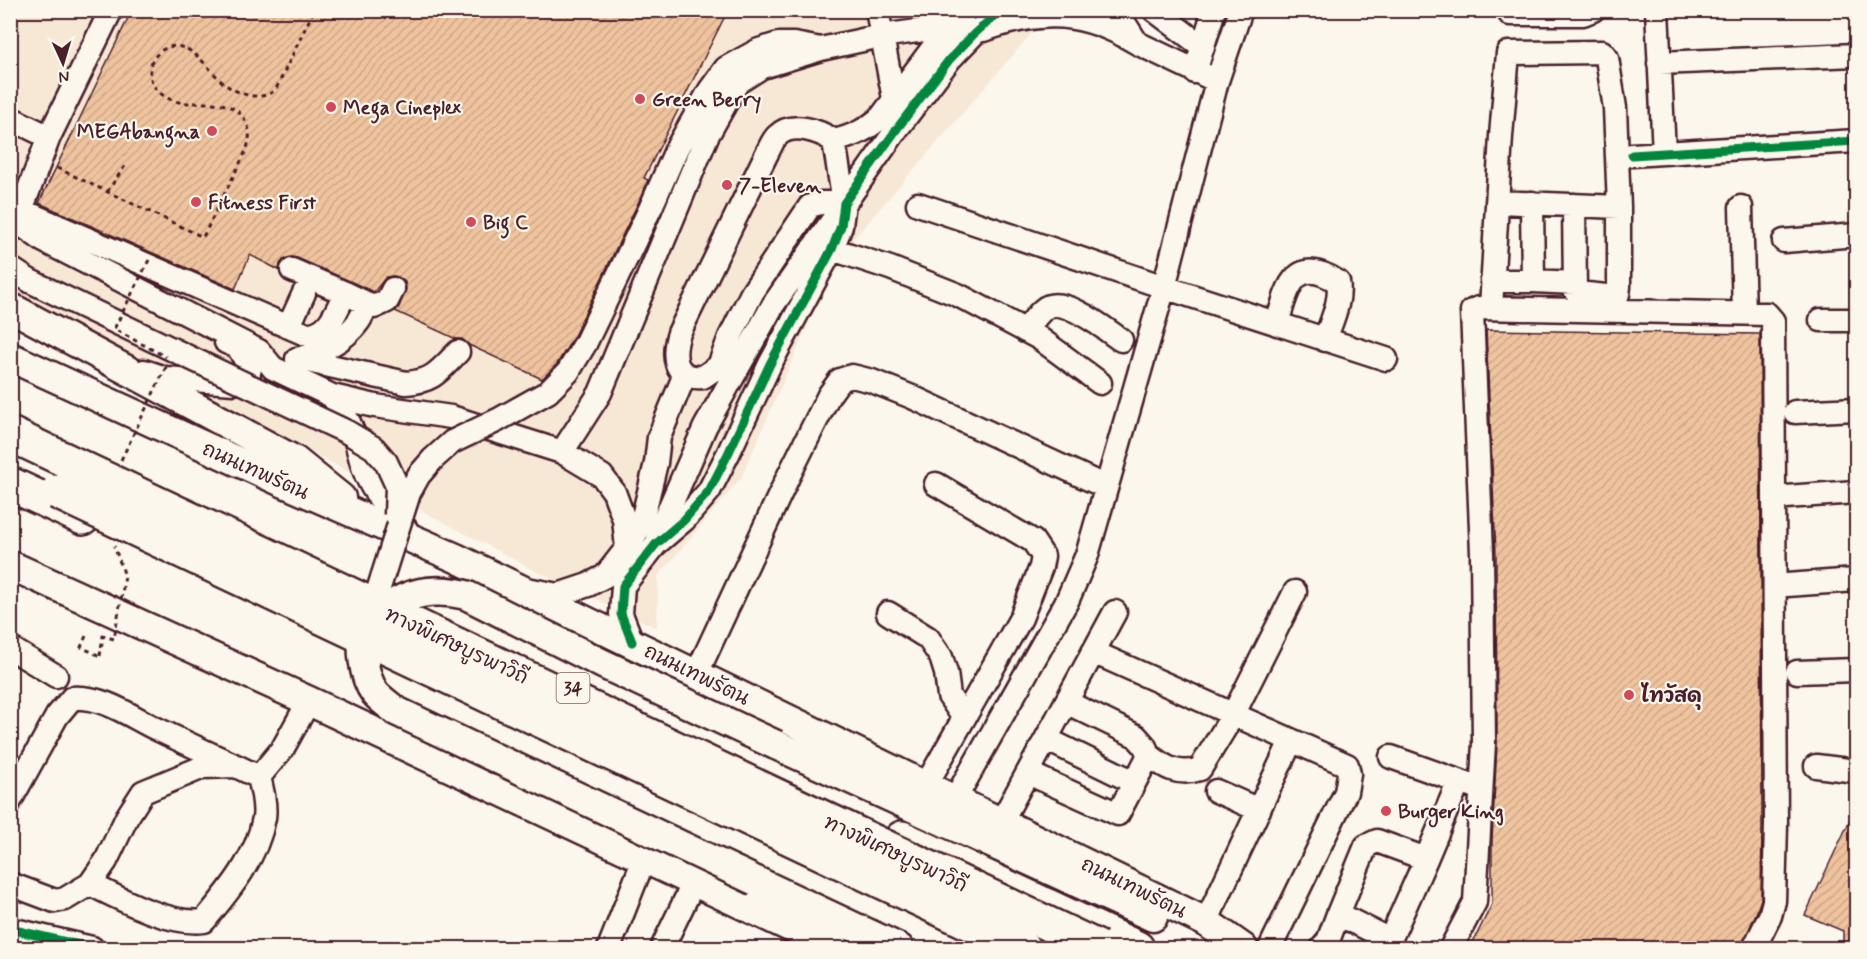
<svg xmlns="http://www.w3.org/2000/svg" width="1867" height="959" font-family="Mynerve,'Playpen Sans Thai',sans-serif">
	<defs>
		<pattern id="building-hatch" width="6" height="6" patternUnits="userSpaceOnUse" patternTransform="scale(1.5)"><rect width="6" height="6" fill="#efc39e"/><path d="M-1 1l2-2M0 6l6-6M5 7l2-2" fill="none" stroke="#cea788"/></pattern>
	</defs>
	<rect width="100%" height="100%" fill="#fbf7ec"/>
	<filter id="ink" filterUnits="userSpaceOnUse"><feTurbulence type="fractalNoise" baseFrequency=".0167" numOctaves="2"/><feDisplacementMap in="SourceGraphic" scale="12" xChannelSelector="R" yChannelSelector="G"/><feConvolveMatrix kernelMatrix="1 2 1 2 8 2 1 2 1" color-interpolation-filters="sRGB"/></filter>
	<g filter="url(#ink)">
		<!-- built -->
		<path fill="#f7e7d5" d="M10,11H1051L837,258L741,478L658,576L657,628L534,570L11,293Z"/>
		<!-- building -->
		<path fill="url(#building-hatch)" stroke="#4a1f2b" stroke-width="1.5" d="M132,10H728L644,178L648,180L639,201L573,338L557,364L542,379L469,345L462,339H456L395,311L399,307L406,289L405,282L398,277L393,276L386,277L374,292L297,258L291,257L284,259L280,264L279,270L250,255L235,289L39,203Z
			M1486,330L1760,334L1762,824L1761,899L1757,911L1741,948H1470L1492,904V840L1497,744L1496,553Z
			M1857,805V948H1843V931L1805,915Z"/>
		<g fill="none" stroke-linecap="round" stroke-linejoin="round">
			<!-- minor casing -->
			<g stroke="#4a1f2b" stroke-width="27">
				<path id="minor" d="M111,10L49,137L21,210L23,226L44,241L259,351L273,368L332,396L375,406L451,417L562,452L602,476L614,492L624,519L627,548
					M877,10L896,109
					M1116,10L1137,43L1217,81
					M1154,10L1203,47
					M1510,10V14H1583L1593,10
					M1657,10L1664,153
					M984,30C1043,9 1083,11 1137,43
					M1659,63L1856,55
					M1195,72L1214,10
					M10,118L49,137
					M834,141C853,136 867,130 881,117L941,37L958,23
					M1632,155L1856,141
					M1497,202L1619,207
					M1532,203L1533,281L1575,283
					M918,204L1164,287L1386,359
					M651,207L677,148L710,90L726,68L759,50L778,44H794L821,49L881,36L932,29L962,20
					M1741,207L1744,313
					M21,210L305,334C329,336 336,311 345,293L374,307L387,301L393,289
					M1784,241L1856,235
					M832,249L890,268L958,295L1039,338L1100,383
					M10,268L30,281L184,355
					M292,270L345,293
					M1492,281H1533
					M1491,308L1501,136L1508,53L1602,52L1607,58L1615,108L1619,207V287L1618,294L1616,297L1577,293L1575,290L1574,205
					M1821,320H1856
					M1277,324C1287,290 1293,253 1338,282C1342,300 1331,322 1325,340
					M289,326L304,293
					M1025,331C1031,324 1037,314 1044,309C1062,294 1105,329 1121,340
					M297,359C319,354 345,340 358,322C362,317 364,310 367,305
					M299,359L406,383C434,381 439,371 458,352
					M144,371L165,378L234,383L248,377L250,368L238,347L226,342
					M332,396C340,407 348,418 353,432C359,448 360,465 369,481C378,499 392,513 406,529
					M1795,412L1856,409
					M562,452L600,393L707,136L737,83L762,67L821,49
					M1786,497L1856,492
					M657,542L665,518L705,427L773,305L899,126L949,60L974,34L1001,10
					M1787,585L1856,580
					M532,590L558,595L588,585L605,576L627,548L641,525L656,463L659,437L685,374
					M888,613L928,638L941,657L946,673L949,696L964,718
					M632,642L621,614L623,586L656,544L684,520L709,491L728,454L770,364L832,249L841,226L844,203L834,141C820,131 792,121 777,136C772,141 770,148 767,153L679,333C672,355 673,380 703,377L719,366L730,337L752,293L810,206L821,203H844
					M10,648L56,676
					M1093,652L1347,765L1349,774L1346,792L1270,948
					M1797,672L1856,670
					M697,673L788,477L829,395L840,380L852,376L872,381L912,397L1106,487
					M1066,702L1136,736L1144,745L1149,755
					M1046,739L1134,782
					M1391,757L1481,789
					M1816,766L1856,771
					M1028,773L1118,814L1149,755C1165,768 1179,776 1200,769L1233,715L1295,592
					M926,785L1021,618L1041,567L1043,556L1033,541L936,484
					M1216,791L1259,810
					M955,799L1067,601L1087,555L1164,287L1217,81L1241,10
					M10,801L57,716L72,698C105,696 131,717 159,730C184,742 208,753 232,764
					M1001,822L1115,612
					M1426,859L1459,781
					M10,884L55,901L65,899L90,884L106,861L127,817L143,792L203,767L236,766L259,777L283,748L309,701
					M90,884C120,899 171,926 204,921C229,891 257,858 264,818C266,805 262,789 259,777
					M1338,914L1366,846L1377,841L1426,859L1390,940
					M1206,922L1291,741
					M10,929L92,948
					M609,948L644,859
					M662,948L694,882
					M1322,948L1328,941L1338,914L1390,940V948
					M1451,948L1475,902L1484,743L1482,553L1472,311L1479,308L1767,314L1773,321L1776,824L1774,901L1770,916L1754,948"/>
			</g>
			<!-- major casing -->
			<g stroke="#4a1f2b" stroke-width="33">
				<path id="major" d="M10,307L294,460L341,498
					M10,357L280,481L456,558L1206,922L1243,948
					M10,565L309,701L835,948
					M776,745L1153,917
					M756,881L899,948"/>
			</g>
			<!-- highway casing -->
			<g stroke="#4a1f2b" stroke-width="38">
				<path id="highway" d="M10,484L83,518
					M902,838L1137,948"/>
			</g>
			<!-- path -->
			<path stroke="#4a1f2b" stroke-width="3" stroke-dasharray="4.5 4.5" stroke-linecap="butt" d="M57,168L203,237L246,151C250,140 251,129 245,120C231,98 207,104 186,103C166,102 145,87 151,64C153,58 157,54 162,50C190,34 209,73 226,85C240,95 263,102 276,89L314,10
				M107,192L127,163
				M86,636L81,647L100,656"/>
			<!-- minor -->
			<use href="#minor" stroke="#fbf7ec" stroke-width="22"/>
			<!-- major -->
			<use href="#major" stroke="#fbf7ec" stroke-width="28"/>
			<!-- highway -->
			<use href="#highway" stroke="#fbf7ec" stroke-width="33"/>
			<!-- minor-bridge casing -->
			<g stroke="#4a1f2b" stroke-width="27" stroke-linecap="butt">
				<path id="minor-bridge" d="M184,355L347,432L374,448L386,462L397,486L396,515
					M369,619L409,493L419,475L433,459L452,442L498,420L548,392L568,372L585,344L651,207"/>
			</g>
			<!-- major-bridge casing -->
			<g stroke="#4a1f2b" stroke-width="33" stroke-linecap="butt">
				<path id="major-bridge" d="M756,881L396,711C389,705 381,700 375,693C364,678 358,644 367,626C369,623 374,619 377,617C402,592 433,587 466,595L603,664L776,745"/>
			</g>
			<!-- highway-bridge casing -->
			<g stroke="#4a1f2b" stroke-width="38" stroke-linecap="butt">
				<path id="highway-bridge" d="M10,434L1099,948
					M57,492L1023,948"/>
			</g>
			<!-- path-bridge -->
			<path stroke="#4a1f2b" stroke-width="3" stroke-dasharray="4.5 4.5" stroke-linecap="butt" d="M149,260L114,329L166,357
				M121,460L168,363
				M100,656L103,636L114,639L125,576L114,546"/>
			<!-- minor-bridge -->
			<use href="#minor-bridge" stroke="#fbf7ec" stroke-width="22"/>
			<!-- major-bridge -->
			<use href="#major-bridge" stroke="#fbf7ec" stroke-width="28"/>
			<!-- highway-bridge -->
			<use href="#highway-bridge" stroke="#fbf7ec" stroke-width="33"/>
			<!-- cycleway casing -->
			<g stroke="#fbf7ec" stroke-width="13">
				<path id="cycleway" d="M1632,155L1856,141
					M632,642L621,614L623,586L656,544L684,520L709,491L728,454L770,364L832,249L841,226L844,203L899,126L949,60L974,34L1001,10
					M10,929L92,948"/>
			</g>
			<!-- cycleway -->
			<use href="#cycleway" stroke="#00873e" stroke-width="9"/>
		</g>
	</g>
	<!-- markers -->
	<g fill="#d1495b" stroke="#fbf7ec" stroke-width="2">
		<circle cx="640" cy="99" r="6"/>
		<circle cx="331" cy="107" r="6"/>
		<circle cx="212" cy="131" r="6"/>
		<circle cx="727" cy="185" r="6"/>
		<circle cx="196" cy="202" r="6"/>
		<circle cx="471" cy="222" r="6"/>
		<circle cx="1629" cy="695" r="6"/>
		<circle cx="1386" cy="811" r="6"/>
	</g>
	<g text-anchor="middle" stroke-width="4.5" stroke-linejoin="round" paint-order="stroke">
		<!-- shield labels -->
		<rect fill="#fbf7ec" stroke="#7f6065" stroke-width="1.5" x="556.5" y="673" width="33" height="30" rx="4.5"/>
		<g font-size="18" font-weight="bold" fill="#4a1f2b">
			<text x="573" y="694">34</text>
		</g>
		<!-- poi labels -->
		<g font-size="20" font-weight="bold" fill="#4a1f2b" stroke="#fbf7ec" text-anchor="start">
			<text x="652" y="106">Green Berry</text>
			<text x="343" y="114">Mega Cineplex</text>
			<text x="200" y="138" text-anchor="end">MEGAbangna</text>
			<text x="739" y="192">7-Eleven</text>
			<text x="208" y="209">Fitness First</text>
			<text x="483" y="229">Big C</text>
			<text x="1641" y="702">ไทวัสดุ</text>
			<text x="1398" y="818">Burger King</text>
		</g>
		<!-- street labels -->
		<g font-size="20" fill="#4a1f2b" stroke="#fbf7ec">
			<text transform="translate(256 470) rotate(24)" y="7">ถนนเทพรัตน</text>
			<text transform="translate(457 645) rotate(25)" y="7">ทางพิเศษบูรพาวิถี</text>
			<text transform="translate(697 674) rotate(26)" y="7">ถนนเทพรัตน</text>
			<text transform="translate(896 853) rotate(25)" y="7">ทางพิเศษบูรพาวิถี</text>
			<text transform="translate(1134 887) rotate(26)" y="7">ถนนเทพรัตน</text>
		</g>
	</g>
	<!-- margin -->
	<rect width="1867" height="959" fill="none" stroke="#fbf7ec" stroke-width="36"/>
	<rect x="18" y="18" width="1831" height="923" fill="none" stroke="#4a1f2b" stroke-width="2" filter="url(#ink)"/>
	<!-- north arrow -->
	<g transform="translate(63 63) rotate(176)" stroke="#fbf7ec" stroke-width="4.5" paint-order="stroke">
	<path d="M0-4.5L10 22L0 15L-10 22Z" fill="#4a1f2b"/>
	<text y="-9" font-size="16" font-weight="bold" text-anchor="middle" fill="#4a1f2b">N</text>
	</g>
</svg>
